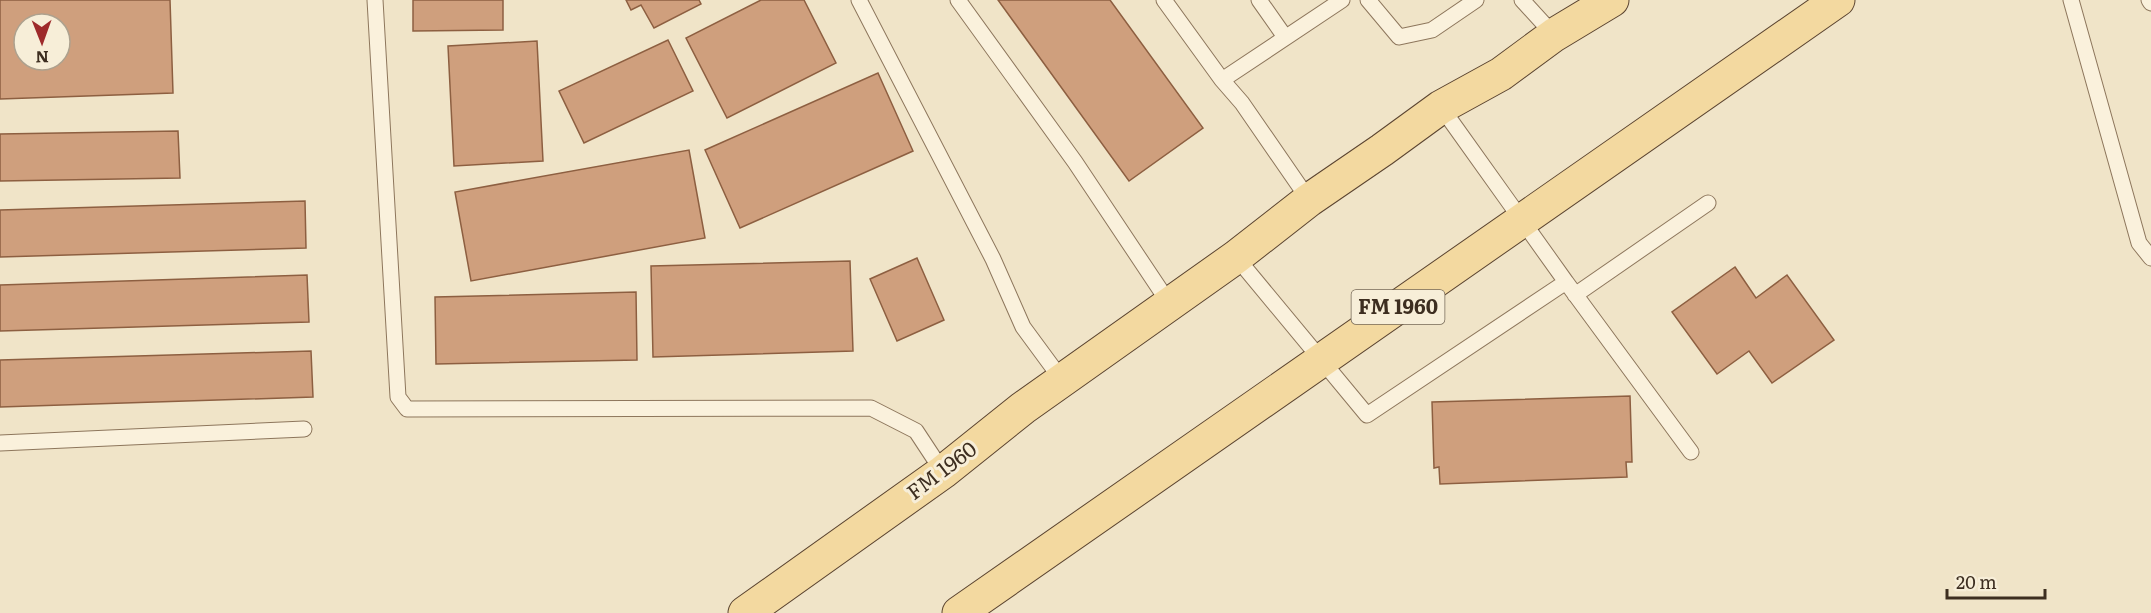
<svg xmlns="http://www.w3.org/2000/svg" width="2151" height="613" font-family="Literata,serif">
	<rect width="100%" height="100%" fill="#f0e4c8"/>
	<!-- building -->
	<path fill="#cf9f7d" stroke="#8d5f41" stroke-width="1.5" fill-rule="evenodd" d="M0,0H170L173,93L0,99ZM24,24H60V60H24Z
		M413,0H503V30L413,31Z
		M626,0H699L701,4L654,28L641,5L631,10Z
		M761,0H804L836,63L727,118L686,38Z
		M998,0H1110L1203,128L1129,181Z
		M668,40L693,91L584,143L559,91Z
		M537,41L543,161L454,166L448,46Z
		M878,73L913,151L740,228L705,150Z
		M178,131L180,178L0,181V134Z
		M689,150L705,238L471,281L455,192Z
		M305,201L306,248L0,257V210Z
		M917,258L944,320L897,341L870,279Z
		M850,261L853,351L653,357L651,266Z
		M1735,267L1756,298L1787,275L1834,340L1772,383L1749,351L1717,374L1672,312Z
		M307,275L309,322L0,331V285Z
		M636,292L637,360L436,364L435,297Z
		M311,351L313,397L0,407V360Z
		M1630,396L1632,462H1626L1627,477L1440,484L1439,467L1434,468L1432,402Z"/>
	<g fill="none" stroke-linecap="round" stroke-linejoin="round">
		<!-- service casing -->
		<g stroke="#8d765c" stroke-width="17">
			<path id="service" d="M375,0L398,397L407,409L871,408L916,431L943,472
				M859,0L993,259L1023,327L1062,380
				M958,0L1075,162L1169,303
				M1164,0L1222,80L1242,103L1309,200
				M1259,0L1285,37
				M1368,0L1399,37L1432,30L1476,0
				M1522,0L1554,35
				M2071,0L2139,243L2151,258
				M2149,0L2151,3
				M1222,80L1342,0
				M1236,257L1367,415L1566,282L1441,107
				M1566,282L1691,452
				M1575,295L1708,203
				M0,443L304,429"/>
		</g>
		<!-- primary casing -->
		<g stroke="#5b4430" stroke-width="35">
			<path id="primary" d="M745,613L943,472L1023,408L1236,257L1309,200L1382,150L1441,107L1501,74L1554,35L1612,0
				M959,613L1838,0"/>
		</g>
		<!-- service -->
		<use href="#service" stroke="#faf1dc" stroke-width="15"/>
		<!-- primary -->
		<use href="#primary" stroke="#f3d9a0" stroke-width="33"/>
	</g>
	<g text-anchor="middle" stroke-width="6" stroke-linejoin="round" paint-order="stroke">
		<!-- shield labels -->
		<rect fill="#f7eed8" stroke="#756857" stroke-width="1.5" x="1351.5" y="290" width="93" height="34" rx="4.5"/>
		<g font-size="20" font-weight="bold" fill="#3d2e20">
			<text x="1398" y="314">FM 1960</text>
		</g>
		<!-- street labels -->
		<g font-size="21" fill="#3d2e20" stroke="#f7eed8">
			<text transform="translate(942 471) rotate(-37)" y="7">FM 1960</text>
		</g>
	</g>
	<!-- north arrow -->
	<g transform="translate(42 42) rotate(179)"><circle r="28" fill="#f7eed8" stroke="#ada18e" stroke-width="1.5"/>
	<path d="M0-4.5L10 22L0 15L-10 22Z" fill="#9e2a2b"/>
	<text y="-9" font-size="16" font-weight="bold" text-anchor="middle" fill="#3d2e20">N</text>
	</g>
	<!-- scale -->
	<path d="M1947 589v9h98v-9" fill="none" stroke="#3d2e20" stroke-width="3"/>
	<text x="1956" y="589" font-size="18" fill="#3d2e20" stroke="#f7eed8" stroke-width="4.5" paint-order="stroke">20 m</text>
</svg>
